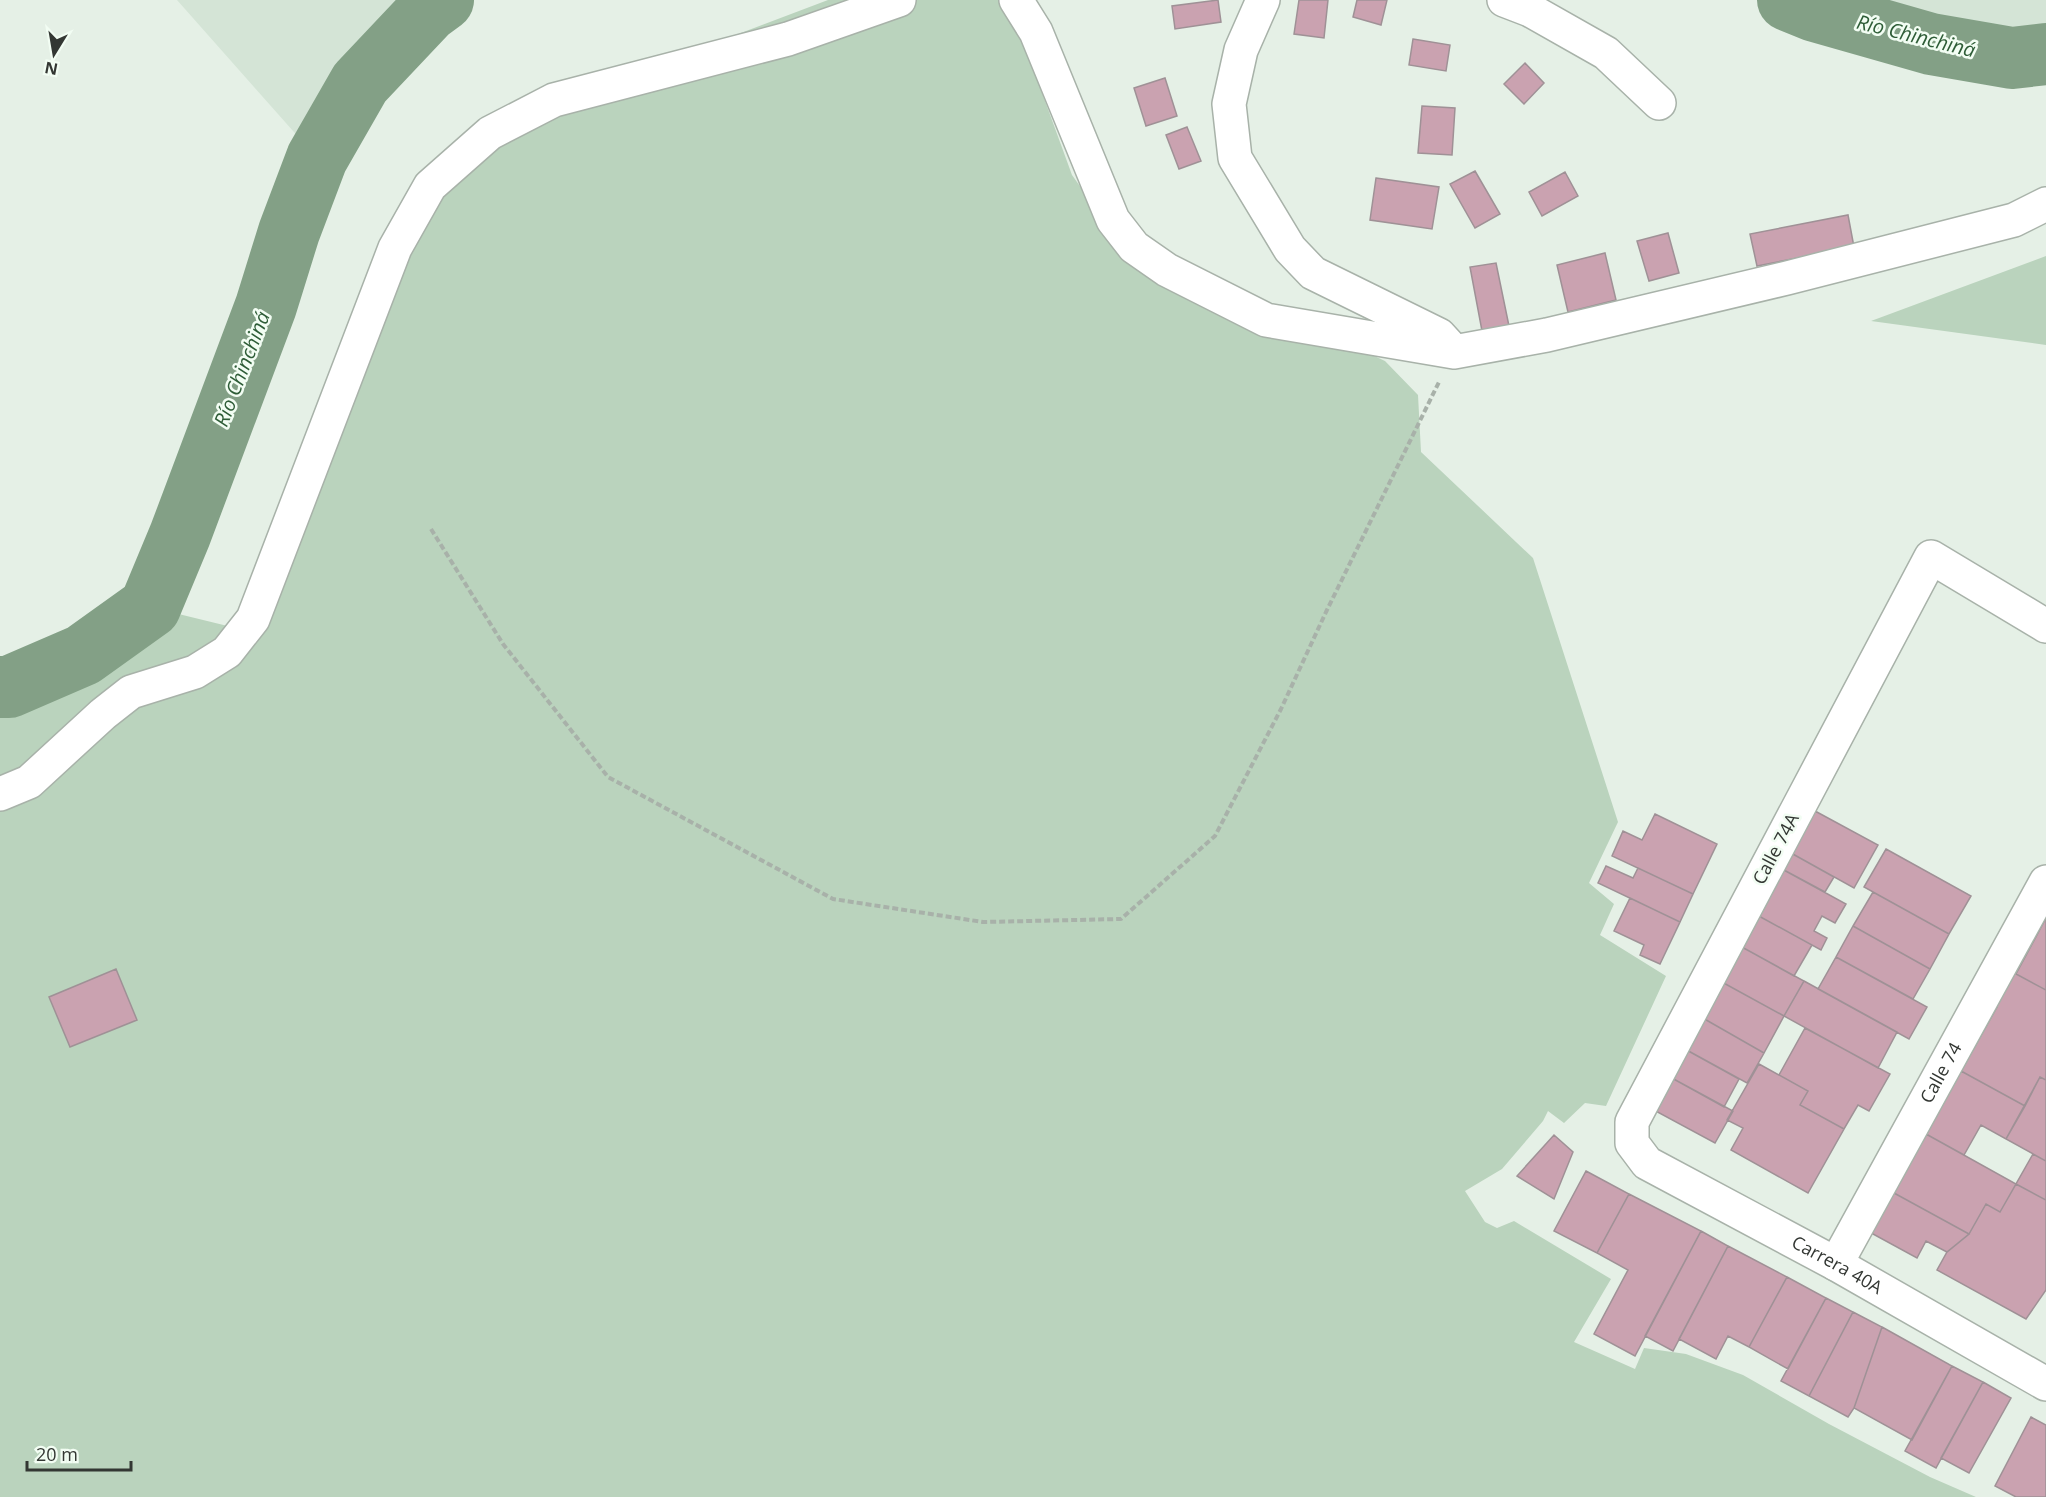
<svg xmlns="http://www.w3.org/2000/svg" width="2046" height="1497" font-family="'Open Sans',sans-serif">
	<rect width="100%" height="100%" fill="#e5f0e6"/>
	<!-- built -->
	<path fill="#d4e4d6" d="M177,0H443L428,11L360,83L317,158Z
		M1788,0H2046V35L2012,58L1931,44L1815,11Z"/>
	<!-- green -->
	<path fill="#bad3bd" d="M828,0H1003L1033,68L1072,175L1099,213L1129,242L1385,361L1418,395L1421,452L1533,558L1618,822L1589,883L1614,904L1600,935L1666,976L1606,1106L1585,1103L1564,1123L1548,1111L1543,1121L1502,1169L1465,1191L1485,1222L1497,1228L1514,1221L1611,1279L1574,1342L1635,1369L1644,1348L1686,1354L1743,1375L1829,1424L1930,1477L1976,1497H0V687H9L83,655L150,607L248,631L398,217L503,123Z
		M2046,256V345L1871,321Z"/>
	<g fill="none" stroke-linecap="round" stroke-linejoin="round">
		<!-- river -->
		<path stroke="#83a086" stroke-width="62" d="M1788,0L1815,11L1931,44L2012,58L2046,54
			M0,687H9L83,655L150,607L180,535L266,306L289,232L317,158L360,83L428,11L443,0"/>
	</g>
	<!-- building -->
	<path fill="#caa2b0" stroke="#9f9196" stroke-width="1.5" d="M1218,0L1221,22L1175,29L1172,6Z
		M1299,0H1328L1324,38L1294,34Z
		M1357,0H1387L1381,25L1353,17Z
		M1413,39L1450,45L1446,71L1409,65Z
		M1525,63L1544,83L1524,104L1504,84Z
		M1165,78L1177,116L1146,126L1134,88Z
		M1422,106L1455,108L1452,155L1418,153Z
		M1187,127L1201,161L1179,169L1166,135Z
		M1475,171L1500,214L1475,228L1450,184Z
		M1565,172L1578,196L1542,216L1529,192Z
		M1376,178L1439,187L1432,229L1370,220Z
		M1848,215L1854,247L1757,266L1750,234Z
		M1668,233L1679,273L1649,281L1637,241Z
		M1605,253L1616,300L1568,312L1557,265Z
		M1496,263L1509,326L1482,331L1470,267Z
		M1815,811L1878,845L1854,888L1791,853Z
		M1655,814L1717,844L1693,894L1612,856L1623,831L1642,840Z
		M1886,849L1971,896L1949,934L1864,887Z
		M1791,853L1834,877L1825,892L1782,869Z
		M1606,866L1633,878L1638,868L1693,894L1680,922L1598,883Z
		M1782,869L1846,904L1835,923L1822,916L1814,931L1827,938L1821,950L1757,915Z
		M1873,892L1949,934L1930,969L1853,926Z
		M1630,898L1680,922L1660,964L1640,955L1644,945L1614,931Z
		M1757,915L1812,945L1794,976L1740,946Z
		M2046,918V990L2016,974Z
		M1853,926L1930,969L1913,999L1836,957Z
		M1740,946L1804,981L1784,1016L1720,981Z
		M1836,957L1927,1007L1909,1039L1818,989Z
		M2005,968L2046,990V1080L2040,1077L2025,1106L1961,1071L1997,1007L1986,1001Z
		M116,969L137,1020L70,1047L49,997Z
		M1720,981L1784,1016L1764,1053L1701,1017Z
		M1804,981L1897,1032L1878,1068L1784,1016Z
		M1701,1017L1764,1053L1747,1083L1683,1048Z
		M1805,1028L1890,1074L1869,1111L1858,1105L1844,1129L1800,1105L1808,1091L1779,1075Z
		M1683,1048L1739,1079L1724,1107L1668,1076Z
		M1759,1064L1808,1091L1800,1105L1844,1129L1808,1193L1731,1150L1743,1128L1727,1120Z
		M1961,1071L2025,1106L2006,1139L1981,1125L1964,1155L1926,1134Z
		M1668,1076L1733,1111L1715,1143L1650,1108Z
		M2040,1077L2046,1080V1161L2006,1139Z
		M1926,1134L2016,1184L2000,1212L1986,1204L1969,1234L1894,1193Z
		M1554,1135L1573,1152L1554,1199L1517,1176Z
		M2033,1154L2046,1161V1200L2016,1184Z
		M1586,1171L1629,1194L1597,1253L1554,1231Z
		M2016,1184L2046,1200V1290L2026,1319L1937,1270L1947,1252L1969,1234L1986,1204L2000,1212Z
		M1894,1193L1969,1234L1947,1252L1926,1241L1917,1258L1862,1228Z
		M1629,1194L1701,1231L1635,1356L1594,1334L1628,1270L1597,1253Z
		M1701,1231L1728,1246L1673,1351L1645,1336Z
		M1728,1246L1787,1277L1749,1347L1728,1336L1716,1359L1679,1339Z
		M1787,1277L1826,1298L1788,1369L1749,1347Z
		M1826,1298L1853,1312L1809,1396L1781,1381Z
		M1853,1312L1882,1327L1854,1408L1848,1417L1809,1396Z
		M1882,1327L1952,1366L1912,1440L1854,1408Z
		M1952,1366L1983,1382L1936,1468L1905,1451Z
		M1983,1382L2011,1398L1969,1473L1941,1458Z
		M2031,1417L2046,1425V1497H2016L1995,1486Z"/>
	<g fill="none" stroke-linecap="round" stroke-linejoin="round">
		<!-- minor casing -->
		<g stroke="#a8b2a9" stroke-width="36">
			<g id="minor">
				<path d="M1016,0L1036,32L1113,220L1134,247L1167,270L1266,320L1454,352L1547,335L1787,278L2014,220L2046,204"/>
				<path d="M1263,0L1241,50L1229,104L1235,158L1290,249L1313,273L1439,335L1450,347"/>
				<path d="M1504,0L1530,10L1606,53L1659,103"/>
				<path id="s1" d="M2046,626L1931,557L1632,1122V1143L1647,1163L1836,1264L2046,1384"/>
				<path d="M0,794L29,782L103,714L131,692L195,672L227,652L253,619L395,248L430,186L490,133L554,100L788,39L899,0"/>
				<path id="s2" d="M1836,1264L2046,882"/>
			</g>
		</g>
		<!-- path -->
		<path stroke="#a8b1a9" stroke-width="4" stroke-dasharray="6 3" stroke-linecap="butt" d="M431,529L503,644L608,777L833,899L983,922L1121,919L1215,836L1281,709L1326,612L1439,382"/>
		<!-- minor -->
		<use href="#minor" stroke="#fff" stroke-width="33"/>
	</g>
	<g text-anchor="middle" stroke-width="5" stroke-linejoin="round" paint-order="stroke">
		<!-- street labels -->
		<g font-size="18" fill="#333733" stroke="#f2fdf3">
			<text transform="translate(1776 849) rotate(-62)" y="6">Calle 74A</text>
			<text dy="6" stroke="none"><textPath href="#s2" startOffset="218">Calle 74</textPath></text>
			<text dy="6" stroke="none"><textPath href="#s1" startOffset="1035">Carrera 40A</textPath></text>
		</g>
		<!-- water labels -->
		<g font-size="20" font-style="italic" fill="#2e5d37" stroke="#f2fdf3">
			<text transform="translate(1916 36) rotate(14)" y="7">Río Chinchiná</text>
			<text transform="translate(242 369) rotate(-69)" y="7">Río Chinchiná</text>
		</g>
	</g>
	<!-- north arrow -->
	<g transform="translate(54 54) rotate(191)" stroke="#f2fdf3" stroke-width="4.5" paint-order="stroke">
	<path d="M0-4.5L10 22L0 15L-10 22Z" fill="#333733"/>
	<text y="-9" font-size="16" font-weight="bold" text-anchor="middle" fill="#333733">N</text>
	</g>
	<!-- scale -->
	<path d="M27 1461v9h104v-9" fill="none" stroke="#333733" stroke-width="3"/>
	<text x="36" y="1461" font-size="18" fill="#333733" stroke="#f2fdf3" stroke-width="4.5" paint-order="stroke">20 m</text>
</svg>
